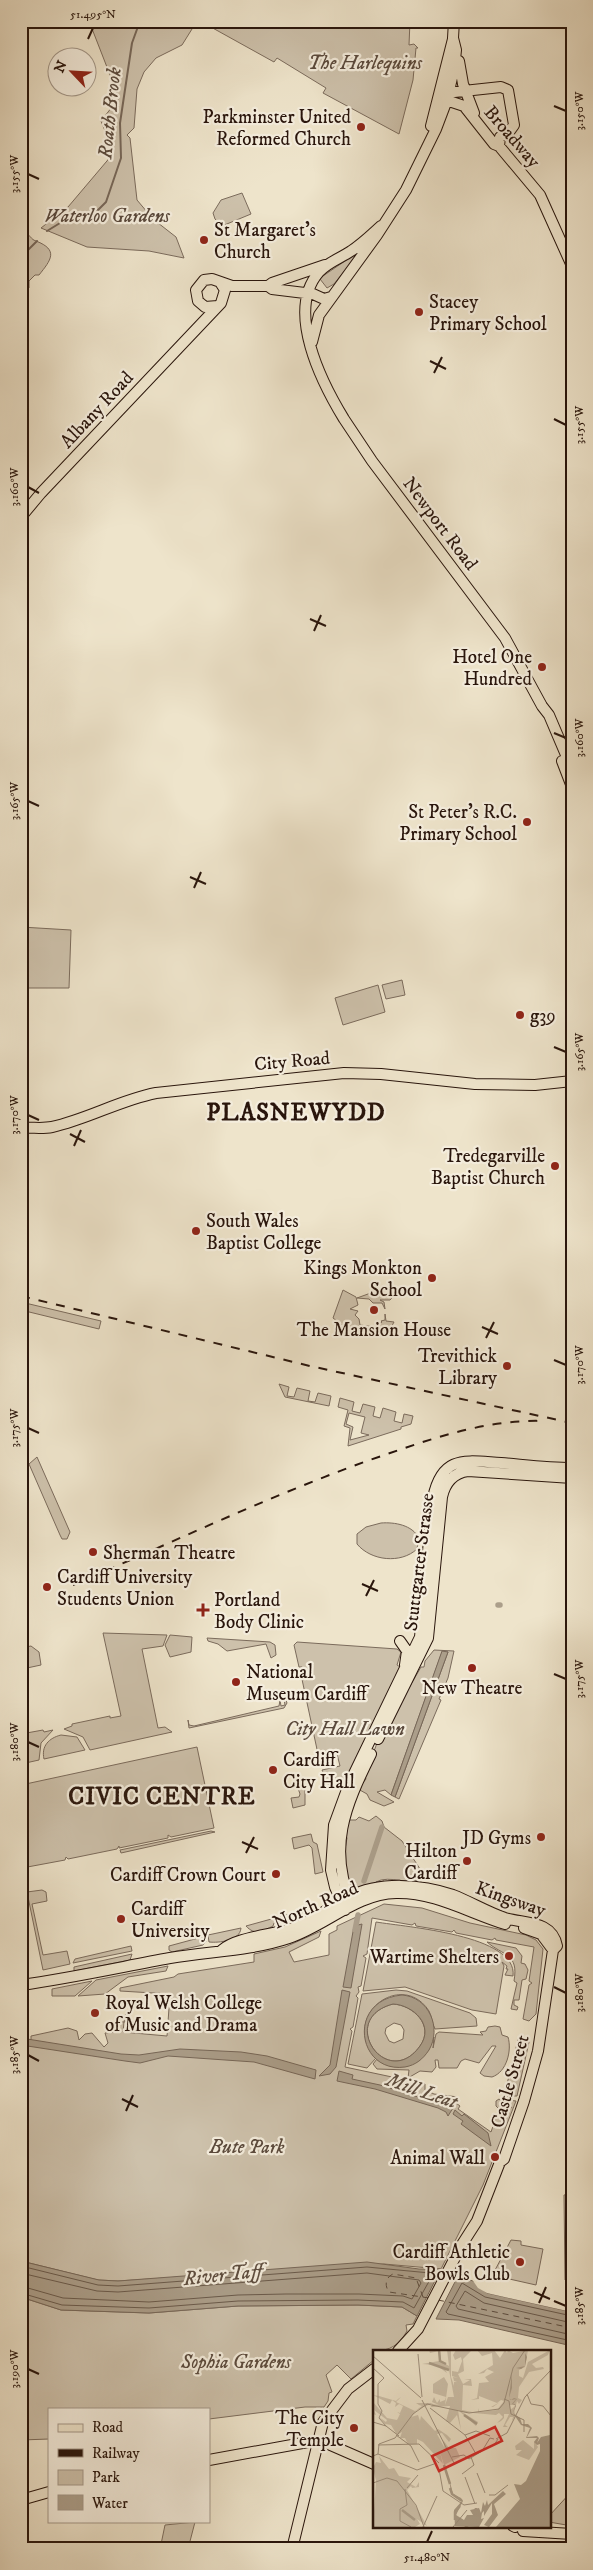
<svg xmlns="http://www.w3.org/2000/svg" width="593" height="2570" font-family="'IM FELL DW Pica',serif">
	<rect width="100%" height="100%" fill="#eee4cb"/>
	<filter id="stains"><feTurbulence type="fractalNoise" baseFrequency=".004" numOctaves="4"/><feColorMatrix values="0 0 0 0 .2 0 0 0 0 .09 0 0 0 0 .02 0 0 0 .5 -.17"/></filter>
	<radialGradient id="worn" r=".72"><stop offset=".6" stop-color="#630" stop-opacity="0"/><stop offset="1" stop-color="#630" stop-opacity=".3"/></radialGradient>
	<!-- green -->
	<path fill="#cdc1ab" stroke="#7b6b5c" fill-rule="evenodd" d="M89,21H197L182,45L156,58L144,72L137,89L134,128L127,135L130,138L137,200L153,219L176,237L184,258L149,251L87,247L41,228L68,207L112,155V148L101,121L119,98Z
		M200,21H410L409,45L414,44L418,48H416L413,80L399,134L323,93L326,88L277,58L274,62Z
		M242,193L251,214L222,226L215,219L213,213L221,200Z
		M27,235C32,236 30,239 36,241C59,250 51,260 39,275H35L29,281V288L21,289V236Z
		M361,250L334,284L327,288L320,279L323,276Z
		M21,927L71,930L69,988H21Z
		M402,980L405,995L386,999L382,985Z
		M378,985L385,1012L343,1025L335,998Z
		M390,1286L393,1297L390,1300H380L384,1302L385,1309L382,1303H373L369,1299L357,1298Z
		M343,1290L356,1297L358,1305L350,1309L358,1311L355,1315L359,1319L360,1325L375,1327L382,1322L381,1321L385,1320V1314L386,1321L394,1322L388,1333C356,1337 359,1338 333,1318Z
		M21,1302L101,1321L99,1329L21,1310Z
		M279,1384L289,1387L287,1396L294,1397L297,1388L310,1391L308,1401L315,1402L318,1393L331,1396L329,1406L285,1397Z
		M340,1398L354,1402L352,1411L360,1413L363,1404L375,1407L373,1416L380,1418L383,1408L396,1412L394,1421L402,1423L404,1414L413,1416L411,1424L401,1427V1429L348,1446L350,1428L344,1426L348,1410L338,1407ZM349,1413L365,1417L361,1433L369,1435L350,1440L353,1427L346,1424Z
		M37,1457L70,1532L67,1539H62L60,1535L29,1464Z
		M381,1523C395,1522 412,1525 419,1538L417,1549C401,1564 371,1561 357,1544V1534L366,1527Z
		M103,1633L167,1635L163,1646L142,1649L158,1728L165,1727L172,1732L90,1750L83,1737L64,1729L72,1726V1724L110,1716V1718L121,1716Z
		M170,1635L192,1637L191,1652L170,1657L165,1645Z
		M207,1638L270,1642L275,1645L276,1655L271,1658L266,1644L227,1651L218,1644L208,1641Z
		M297,1642L397,1649L401,1652L397,1665L400,1667L342,1790L329,1786L322,1770L340,1766L336,1750L318,1754L300,1670H302V1667H299L294,1645Z
		M31,1646L39,1652L41,1665L27,1668L21,1648Z
		M434,1650L454,1651L448,1678L439,1699L441,1700L399,1799L395,1797L448,1652H442L391,1795L385,1790L377,1792L394,1802L384,1806L370,1800L367,1794L358,1789L366,1779L365,1776L377,1743L421,1667H424L425,1661Z
		M283,1693L287,1703L284,1708L189,1728L188,1720L189,1725L194,1726L279,1706L280,1700L281,1706L285,1705Z
		M43,1730L44,1732L53,1730L41,1743L39,1760L21,1764V1734Z
		M61,1735L77,1737L85,1750L44,1759C41,1746 49,1738 61,1735Z
		M197,1747L214,1828L171,1837L168,1835V1838L119,1848V1846L117,1849L68,1859L66,1857L65,1860L22,1868L21,1785Z
		M298,1773L301,1785L305,1787V1805L293,1808L291,1798L299,1797L300,1794L293,1774Z
		M376,1816L382,1821L384,1827L402,1841L420,1869V1878H422C413,1887 389,1874 376,1882L384,1881L360,1888L353,1886L355,1885L349,1882L343,1861L347,1838L345,1834L349,1820H356L359,1817L369,1821Z
		M211,1831L215,1832L121,1853L120,1850Z
		M311,1834L313,1842L317,1844L323,1872L315,1874L312,1848L309,1845L294,1849L292,1838Z
		M42,1890L46,1892L47,1901L32,1904L43,1955L67,1951L70,1964L43,1970L27,1892Z
		M384,1904L422,1908L470,1923L526,1935L536,1940L543,1949L536,2014L529,2021L523,2019L529,1985L532,1983L529,1981L534,1947L496,1940L495,1938L492,1940L456,1933L454,1930L452,1932L416,1926L415,1923L412,1925L372,1918L367,1954L363,1956L366,1958L361,1986L358,1987L359,1992L356,1996L358,1998L353,2027L350,2029L352,2031L345,2067L425,2084V2090L434,2094L458,2097L456,2103L460,2106L458,2109L491,2132L499,2109L496,2106V2101L499,2099L512,2108L508,2103V2100L516,2101L483,2185L441,2269L384,2264L118,2281L98,2280L21,2261V2038L31,2040V2036L68,2028L77,2031L79,2040L85,2034L92,2033L104,2047L108,2043L105,2033L115,2032L113,2022H124L125,2015H127L126,2022H124L123,2032L167,2036L170,1994L120,1991V1988L174,1977L178,1974L254,1962V1954L285,1947L321,1931L319,1937L289,1952L294,1962L329,1955V1934L337,1930V1926Z
		M304,1910L300,1916L274,1923L273,1926C263,1931 255,1936 246,1926Z
		M376,1922C406,1927 518,1935 513,1976L505,1975L508,1969H506L507,1966L502,1962L504,1966L496,2014L472,2010L405,1987L363,1991Z
		M241,1928C240,1941 219,1943 209,1942L208,1935Z
		M206,1936V1942L203,1945L172,1952L169,1950V1946Z
		M487,1942L516,1948L522,1956L521,1963L525,1964L528,1970L526,1979L522,1980L519,2000H514V2005L518,2007L517,2010L511,2009L517,1983L514,1981C519,1953 503,1956 487,1942Z
		M131,1946L132,1951L73,1963L75,1959Z
		M132,1954L130,1960L74,1971V1967Z
		M168,1966L166,1971L128,1977L105,1994L78,1996L96,1980Z
		M92,1981L75,1996H52V1989Z
		M396,1990L407,1991L470,2013L476,2018L477,2026L435,2029C432,2024 432,2017 429,2011C402,1969 339,2016 376,2058L367,2068L348,2064L362,1994Z
		M393,2004C413,2005 435,2026 420,2046C387,2092 336,2019 393,2004ZM394,2023L401,2025L404,2030L403,2039L394,2043L389,2041L385,2033L386,2028Z
		M495,2026L500,2027L502,2035L508,2037C512,2050 507,2072 492,2077L484,2076L480,2073L496,2046H492L479,2063L465,2059L461,2061L457,2068H439L438,2060H435L436,2067L432,2072L420,2071L408,2078L409,2070L377,2069L373,2064L377,2059C402,2075 425,2063 434,2037L433,2048L436,2034L439,2032L483,2035L480,2032L486,2031L488,2027Z
		M519,2036L528,2039L529,2042L517,2096H504Z
		M572,2191V2283L571,2280H565L564,2195L569,2194Z
		M511,2240L521,2241V2245L543,2249L536,2285L496,2276L494,2272Z
		M21,2297L61,2310L149,2313L238,2306L358,2305L402,2307L417,2316L413,2324L406,2325L407,2331C399,2345 390,2351 374,2351V2360L351,2379L337,2365L326,2375L332,2392L329,2393L328,2401L324,2407H305L209,2419V2409H49V2439L21,2440Z
		M572,2491V2526L549,2522V2516Z
		M195,2522L188,2549H160L165,2525Z"/>
	<!-- water -->
	<path fill="#ab9e8a" stroke="#776758" fill-rule="evenodd" d="M442,1651L448,1652L395,1797L391,1795Z
		M362,1924L351,1988L343,1987L354,1926Z
		M342,1990L350,1992L336,2067L330,2074L319,2076L330,2065Z
		M402,1995C429,1997 442,2028 429,2050C423,2059 416,2065 405,2067C357,2074 346,2000 402,1995ZM393,2004C413,2005 435,2025 420,2046C387,2092 336,2019 393,2004Z
		M21,2038L121,2054L139,2055L180,2049L241,2052L267,2056L316,2070L315,2079L254,2062L168,2056L140,2063L125,2061L21,2045Z
		M339,2071L353,2075L352,2079L380,2085L453,2108L448,2116L446,2112L438,2108L375,2089L337,2081Z
		M455,2110L462,2116L464,2114L488,2133L491,2146L461,2124L463,2121L453,2114Z
		M21,2261L99,2280L118,2281L367,2262L419,2269H441L417,2316L402,2307L358,2305L238,2306L149,2313L61,2310L21,2297Z
		M458,2276L473,2281L487,2293L572,2312V2346L459,2320L436,2319Z"/>
	<!-- pier -->
	<path fill="#eee4cb" d="M471,2278L487,2290L564,2306L572,2309V2312L487,2293L478,2288Z"/>
	<g fill="none" stroke-linecap="round" stroke-linejoin="round">
		<!-- shore -->
		<path stroke="#6a5a4b" stroke-width="1" d="M21,2266L98,2285L118,2286L367,2267L430,2273L432,2276L414,2308L403,2302L358,2300L238,2301L149,2308L62,2305L21,2293
			M21,2273L97,2291L118,2292L367,2273L419,2280L421,2283L412,2299L403,2296L359,2294H286L238,2295L149,2302L63,2298L21,2286
			M572,2316L485,2297L462,2283L446,2312L448,2314L572,2341
			M572,2323L484,2303L465,2291L456,2306L458,2309L572,2335"/>
		<!-- stream -->
		<path stroke="#776758" stroke-width="2" d="M47,231L60,223L95,213L106,202L121,158L120,123L132,43L140,21
			M21,257L37,241"/>
		<!-- canal -->
		<path stroke="#ab9e8a" stroke-width="5.5" d="M498,1605H500
			M364,1881L382,1827
			M355,1930L358,1915"/>
		<!-- ferry -->
		<path stroke="#5d4c3e" stroke-width="1" stroke-dasharray="6 5" stroke-linecap="butt" d="M423,2297L416,2278L393,2274C386,2277 384,2285 389,2292L429,2298
			M438,2300L572,2328"/>
		<!-- major casing -->
		<g stroke="#29150c" stroke-width="12">
			<path id="major" d="M459,61L463,84L474,113
				M445,93L501,87L508,90L514,125L509,132L500,137L499,146
				M440,98L464,106L494,144L499,146L540,195L572,266
				M431,126L453,39
				M381,226C371,235 362,244 351,251C341,258 328,262 319,272C285,311 322,383 344,419L372,461L505,638L542,706L549,715L572,769
				M268,286L272,283L325,265
				M218,306L205,307L198,301L196,290L204,280L212,279L232,286H268L272,289L313,294L324,299L331,297
				M312,342L319,315L377,235L406,190L436,129L447,100L454,69L456,50L453,38L454,21
				M21,517L41,493L221,303L225,290L220,282
				M562,761L572,787
				M21,1128C31,1127 42,1129 52,1127C88,1119 120,1100 156,1093L344,1073L381,1074L475,1084L535,1085L572,1081
				M400,1641L407,1651L405,1665
				M378,1739L428,1638L442,1497C445,1483 453,1473 468,1471L572,1478
				M352,1905C327,1849 345,1806 371,1754
				M345,1910L335,1887L331,1870L334,1825L349,1784L420,1637L433,1498C442,1454 466,1461 501,1463C525,1465 548,1468 572,1468
				M524,1928L541,1934L553,1950
				M222,1950C236,1937 273,1935 293,1928C314,1921 330,1906 349,1897C379,1881 422,1884 453,1895C471,1902 487,1912 505,1918C525,1924 552,1920 557,1946L553,1950L538,2051L524,2101L504,2159L500,2162L477,2221L461,2246L418,2329L398,2351
				M21,1985C71,1978 121,1967 170,1958C211,1951 250,1951 289,1938C327,1925 356,1894 396,1893C435,1892 469,1913 505,1924
				M319,2440L374,2464
				M209,2460L319,2440
				M21,2500L49,2492
				M513,2526L515,2527
				M523,2531L572,2534
				M292,2549L323,2422L348,2389L374,2369"/>
		</g>
		<!-- major -->
		<use href="#major" stroke="#eee4cb" stroke-width="10"/>
		<!-- rail -->
		<path stroke="#29150c" stroke-width="2" stroke-dasharray="9 9" stroke-linecap="butt" d="M21,1296L310,1366L572,1423
			M73,1585C171,1543 267,1497 367,1461C425,1441 483,1419 544,1421"/>
	</g>
	<!-- ticks -->
	<path fill="none" stroke="#29150c" stroke-width="2" d="M88,39L93,28M554,106L566,111M28,174L39,179M430,361L446,369M434,373L442,357M554,419L566,425M28,487L39,493M310,619L326,626M314,631L321,615M554,733L566,738M28,801L39,806M190,877L206,884M194,888L201,872M554,1047L566,1052M28,1115L39,1120M70,1134L85,1142M74,1146L81,1130M482,1327L498,1334M486,1338L494,1322M554,1360L566,1365M28,1428L39,1433M362,1584L378,1591M366,1596L374,1580M554,1674L566,1679M28,1742L39,1747M242,1842L258,1849M246,1853L254,1837M554,1987L566,1993M28,2055L39,2061M122,2099L138,2107M126,2111L133,2095M534,2292L550,2299M554,2301L566,2306M539,2303L546,2287M28,2369L39,2374M427,2542L432,2531"/>
	<!-- markers -->
	<g fill="#8f2418" stroke="#f4eddd" stroke-width="2">
		<circle cx="361" cy="127" r="5"/>
		<circle cx="204" cy="240" r="5"/>
		<circle cx="419" cy="312" r="5"/>
		<circle cx="542" cy="667" r="5"/>
		<circle cx="527" cy="822" r="5"/>
		<circle cx="520" cy="1015" r="5"/>
		<circle cx="555" cy="1166" r="5"/>
		<circle cx="196" cy="1231" r="5"/>
		<circle cx="432" cy="1278" r="5"/>
		<circle cx="374" cy="1310" r="5"/>
		<circle cx="507" cy="1366" r="5"/>
		<circle cx="93" cy="1552" r="5"/>
		<circle cx="47" cy="1587" r="5"/>
		<path d="M200.5 1602.5h5v5h5v5h-5v5h-5v-5h-5v-5h5z"/>
		<circle cx="472" cy="1668" r="5"/>
		<circle cx="236" cy="1682" r="5"/>
		<circle cx="273" cy="1770" r="5"/>
		<circle cx="541" cy="1837" r="5"/>
		<circle cx="467" cy="1861" r="5"/>
		<circle cx="276" cy="1874" r="5"/>
		<circle cx="121" cy="1919" r="5"/>
		<circle cx="509" cy="1956" r="5"/>
		<circle cx="95" cy="2013" r="5"/>
		<circle cx="495" cy="2157" r="5"/>
		<circle cx="520" cy="2262" r="5"/>
		<circle cx="354" cy="2428" r="5"/>
	</g>
	<g text-anchor="middle" stroke-width="4.5" stroke-linejoin="round" paint-order="stroke">
		<!-- park labels -->
		<g font-size="19" font-style="italic" fill="#5a493c" stroke="#f4eddd">
			<text x="365" y="69">The Harlequins</text>
			<text x="107" y="222">Waterloo Gardens</text>
			<text x="345" y="1735">City Hall Lawn</text>
			<text x="247" y="2153">Bute Park</text>
			<text x="236" y="2368">Sophia Gardens</text>
		</g>
		<!-- poi labels -->
		<g font-size="19" fill="#29150c" stroke="#f4eddd" text-anchor="end">
			<text x="351" y="123">Parkminster United<tspan x="351" dy="22">Reformed Church</tspan></text>
			<text x="214" y="236" text-anchor="start">St Margaret's<tspan x="214" dy="22">Church</tspan></text>
			<text x="429" y="308" text-anchor="start">Stacey<tspan x="429" dy="22">Primary School</tspan></text>
			<text x="532" y="663">Hotel One<tspan x="532" dy="22">Hundred</tspan></text>
			<text x="517" y="818">St Peter's R.C.<tspan x="517" dy="22">Primary School</tspan></text>
			<text x="530" y="1022" text-anchor="start">g39</text>
			<text x="545" y="1162">Tredegarville<tspan x="545" dy="22">Baptist Church</tspan></text>
			<text x="206" y="1227" text-anchor="start">South Wales<tspan x="206" dy="22">Baptist College</tspan></text>
			<text x="422" y="1274">Kings Monkton<tspan x="422" dy="22">School</tspan></text>
			<text x="374" y="1336" text-anchor="middle">The Mansion House</text>
			<text x="497" y="1362">Trevithick<tspan x="497" dy="22">Library</tspan></text>
			<text x="103" y="1559" text-anchor="start">Sherman Theatre</text>
			<text x="57" y="1583" text-anchor="start">Cardiff University<tspan x="57" dy="22">Students Union</tspan></text>
			<text x="214" y="1606" text-anchor="start">Portland<tspan x="214" dy="22">Body Clinic</tspan></text>
			<text x="246" y="1678" text-anchor="start">National<tspan x="246" dy="22">Museum Cardiff</tspan></text>
			<text x="472" y="1694" text-anchor="middle">New Theatre</text>
			<text x="283" y="1766" text-anchor="start">Cardiff<tspan x="283" dy="22">City Hall</tspan></text>
			<text x="531" y="1844">JD Gyms</text>
			<text x="457" y="1857">Hilton<tspan x="457" dy="22">Cardiff</tspan></text>
			<text x="266" y="1881">Cardiff Crown Court</text>
			<text x="131" y="1915" text-anchor="start">Cardiff<tspan x="131" dy="22">University</tspan></text>
			<text x="499" y="1963">Wartime Shelters</text>
			<text x="105" y="2009" text-anchor="start">Royal Welsh College<tspan x="105" dy="22">of Music and Drama</tspan></text>
			<text x="485" y="2164">Animal Wall</text>
			<text x="510" y="2258">Cardiff Athletic<tspan x="510" dy="22">Bowls Club</tspan></text>
			<text x="344" y="2424">The City<tspan x="344" dy="22">Temple</tspan></text>
		</g>
		<!-- street labels -->
		<g font-size="19" fill="#29150c" stroke="#f4eddd">
			<text transform="translate(513 136) rotate(49)" y="7">Broadway</text>
			<text transform="translate(96 409) rotate(-47)" y="7">Albany Road</text>
			<text transform="translate(441 523) rotate(53)" y="7">Newport Road</text>
			<text transform="translate(292 1060) rotate(-5)" y="7">City Road</text>
			<text transform="translate(418 1562) rotate(-83)" y="7">Stuttgarter Strasse</text>
			<text transform="translate(511 1898) rotate(19)" y="7">Kingsway</text>
			<text transform="translate(315 1904) rotate(-24)" y="7">North Road</text>
			<text transform="translate(509 2081) rotate(-74)" y="7">Castle Street</text>
		</g>
		<!-- water labels -->
		<g font-size="20" font-style="italic" fill="#5d4c3e" stroke="#f4eddd">
			<text transform="translate(109 113) rotate(-84)" y="7">Roath Brook</text>
			<text transform="translate(422 2090) rotate(19)" y="7">Mill Leat</text>
			<text transform="translate(223 2274) rotate(-6)" y="7">River Taff</text>
		</g>
		<!-- district labels -->
		<g font-size="24" font-weight="bold" letter-spacing="1" fill="#29150c" stroke="#f4eddd">
			<text x="296" y="1120">PLASNEWYDD</text>
			<text x="162" y="1804">CIVIC CENTRE</text>
		</g>
	</g>
	<!-- overview -->
	<g transform="translate(373 2350)">
		<rect width="178" height="178" fill="#eee4cb"/>
		<path d="M56,0H67L68,11L76,16L74,0H78V27L81,36V32H84L81,31L80,27L85,28L79,26V21L85,22L89,11L88,7L82,10L80,5L83,0H99L90,9L91,21L85,24L90,34L97,30L91,29H98L99,36L90,35L89,60L99,62H105V58L106,62L124,60L131,51L128,50L127,52L120,57H118L127,52L128,50L124,53L106,46V49L98,50L104,48L106,33L116,32L112,27L121,22L114,19L111,23L105,24L120,15L119,3L109,6L104,0H121L127,8L132,0L134,3L135,0L140,3L155,0L152,17L146,20V26L150,28L155,12L177,0L175,5L159,14L163,18L170,17L171,19L156,22L146,37L145,48L149,50L146,54L144,51L143,55H137V60L141,57L142,66L139,71L140,67H137L132,75L135,77H130L136,64H131V68L128,71L124,73L130,67L126,63L123,65L89,62L105,72L103,76L85,60L88,80L84,65L77,73L73,71L77,56L58,57L59,54L66,55L59,52L61,47L64,53L67,49V52L72,50L73,47L60,43V34L71,27L75,34L72,55L75,47H81L76,20L71,17L74,23L63,15L49,14L66,11V1L57,3ZM0,45L6,46L23,51L25,49L28,47L23,52L42,61L49,56L46,55L43,53H60L44,60L38,67L45,65L47,71L48,66L62,81L65,79L74,85L78,89L76,92L69,83L64,84L71,97L70,90L76,98H83L87,107L71,115L66,99L70,114L50,92L44,89V94H35L32,88H27L29,82L24,85L18,75L12,74L6,67L13,72L14,70L1,60L3,65L0,64V52L14,68L24,70L27,64L24,62L27,63L30,56L26,54L22,57L23,53L19,50L17,54ZM150,90L161,99V91L165,97L156,110L143,105L149,100H143L142,96ZM6,106L16,119L21,118L26,126L38,128L34,132L43,137L46,132V137L39,138L38,136L34,140L54,176L44,169L47,174L42,177H0L3,131L0,118L3,112L8,113Z" fill="#cdc1ab"/>
		<path d="M154,0L152,3L154,7L152,16L148,19L143,18L139,23V38L136,48L138,50L141,48L144,49L143,50L140,54H142L143,56L140,63L147,68L149,74H155L159,78L154,87L164,86L166,88L164,93L168,87L177,85V177H123L147,149L141,134L148,135L153,131L167,101V94L164,95L161,92L164,88H153L157,78L148,75L140,63L142,55L139,54L143,49L138,50H137L136,47L139,23L143,18L152,16V3ZM76,128L80,144L88,148L90,151L83,165L91,170L94,165H100L97,160L106,158L108,163L110,152L112,156L114,150L115,155L130,141L133,144L121,154L125,165L116,177L111,175L119,164V153L111,166V161L109,163L108,169L111,168L106,177L82,176L81,160L89,151L78,143Z" fill="#ab9e8a"/>
		<path fill="none" stroke="#ab9e8a" stroke-width="2.5" d="M66,0L67,11L73,14M56,13L76,20M91,65L104,74M71,115L77,134M77,138L79,144L89,151M29,160L42,170M82,170V162L87,156M92,177L102,171L103,158"/>
		<path fill="none" stroke="#9f917f" stroke-width="1" d="M45,4L49,47M0,6L48,48M0,18L11,28L5,34V54L9,61L6,68L13,76M154,44L158,54L170,56L178,66M131,49L136,51L138,64L151,70V82M49,50L81,113M57,58L92,85L103,104M0,72L13,76L26,86M139,73L152,47L178,20M23,85L38,96L46,112M92,85L103,81L117,86M123,89L134,83L139,73M5,95L46,94L66,113M110,100L121,95L125,89M5,104L44,120L61,114M0,106L5,104L6,94L22,88L40,64L54,54L96,63L126,59L131,53L140,18L152,0M79,107L91,105L96,109L109,101L117,88L121,89M66,119L70,141M104,123L112,143M89,124L101,115L98,107M92,127L102,154M0,133L14,128L24,131L43,155L51,177M34,138L45,125M32,139L34,155L27,159V171L38,177M70,141L91,155L104,153M116,145H122L135,135M50,177L64,146M80,177L94,160"/>
		<path fill="#d62828" fill-opacity="0.15" stroke="#d62828" stroke-width="2.5" d="M122,77L129,91L66,121L59,106Z"/>
		<rect width="178" height="178" fill="none" stroke="#29150c" stroke-width="2.5"/>
	</g>
	<!-- margin -->
	<rect width="593" height="2570" fill="none" stroke="#eee4cb" stroke-width="55"/>
	<!-- legend -->
	<rect x="48" y="2408" width="162" height="115" fill="#f4eddd" stroke="#a39789"/>
	<rect x="58" y="2424" width="25" height="8" fill="#eee4cb" stroke="#a39789"/>
	<text x="92" y="2432" font-size="15" fill="#29150c">Road</text>
	<rect x="58" y="2449" width="25" height="8" fill="#29150c" stroke="#a39789"/>
	<text x="92" y="2458" font-size="15" fill="#29150c">Railway</text>
	<rect x="58" y="2470" width="25" height="15" fill="#cdc1ab" stroke="#a39789"/>
	<text x="92" y="2482" font-size="15" fill="#29150c">Park</text>
	<rect x="58" y="2495" width="25" height="15" fill="#ab9e8a" stroke="#a39789"/>
	<text x="92" y="2508" font-size="15" fill="#29150c">Water</text>
	<!-- north arrow -->
	<g transform="translate(72 72) rotate(295)"><circle r="24" fill="#f4eddd" stroke="#a39789"/>
	<path d="M0-4L9 19L0 12L-9 19Z" fill="#8f2418"/>
	<text y="-8" font-size="14" font-weight="bold" text-anchor="middle" fill="#29150c">N</text>
	</g>
	<rect x="28" y="28" width="538" height="2514" fill="none" stroke="#29150c" stroke-width="2"/>
	<g font-size="12" text-anchor="middle" fill="#29150c">
		<text x="93" y="18">51.495°N</text>
		<text transform="translate(579 111) rotate(-90)" y="4">3.150°W</text>
		<text transform="translate(14 174) rotate(-90)" y="4">3.155°W</text>
		<text transform="translate(579 425) rotate(-90)" y="4">3.155°W</text>
		<text transform="translate(14 487) rotate(-90)" y="4">3.160°W</text>
		<text transform="translate(579 738) rotate(-90)" y="4">3.160°W</text>
		<text transform="translate(14 801) rotate(-90)" y="4">3.165°W</text>
		<text transform="translate(579 1052) rotate(-90)" y="4">3.165°W</text>
		<text transform="translate(14 1115) rotate(-90)" y="4">3.170°W</text>
		<text transform="translate(579 1365) rotate(-90)" y="4">3.170°W</text>
		<text transform="translate(14 1428) rotate(-90)" y="4">3.175°W</text>
		<text transform="translate(579 1679) rotate(-90)" y="4">3.175°W</text>
		<text transform="translate(14 1742) rotate(-90)" y="4">3.180°W</text>
		<text transform="translate(579 1993) rotate(-90)" y="4">3.180°W</text>
		<text transform="translate(14 2055) rotate(-90)" y="4">3.185°W</text>
		<text transform="translate(579 2306) rotate(-90)" y="4">3.185°W</text>
		<text transform="translate(14 2369) rotate(-90)" y="4">3.190°W</text>
		<text x="427" y="2561">51.480°N</text>
	</g>
	<rect width="100%" height="100%" filter="url(#stains)"/>
	<rect width="100%" height="100%" fill="url(#worn)"/>
</svg>
